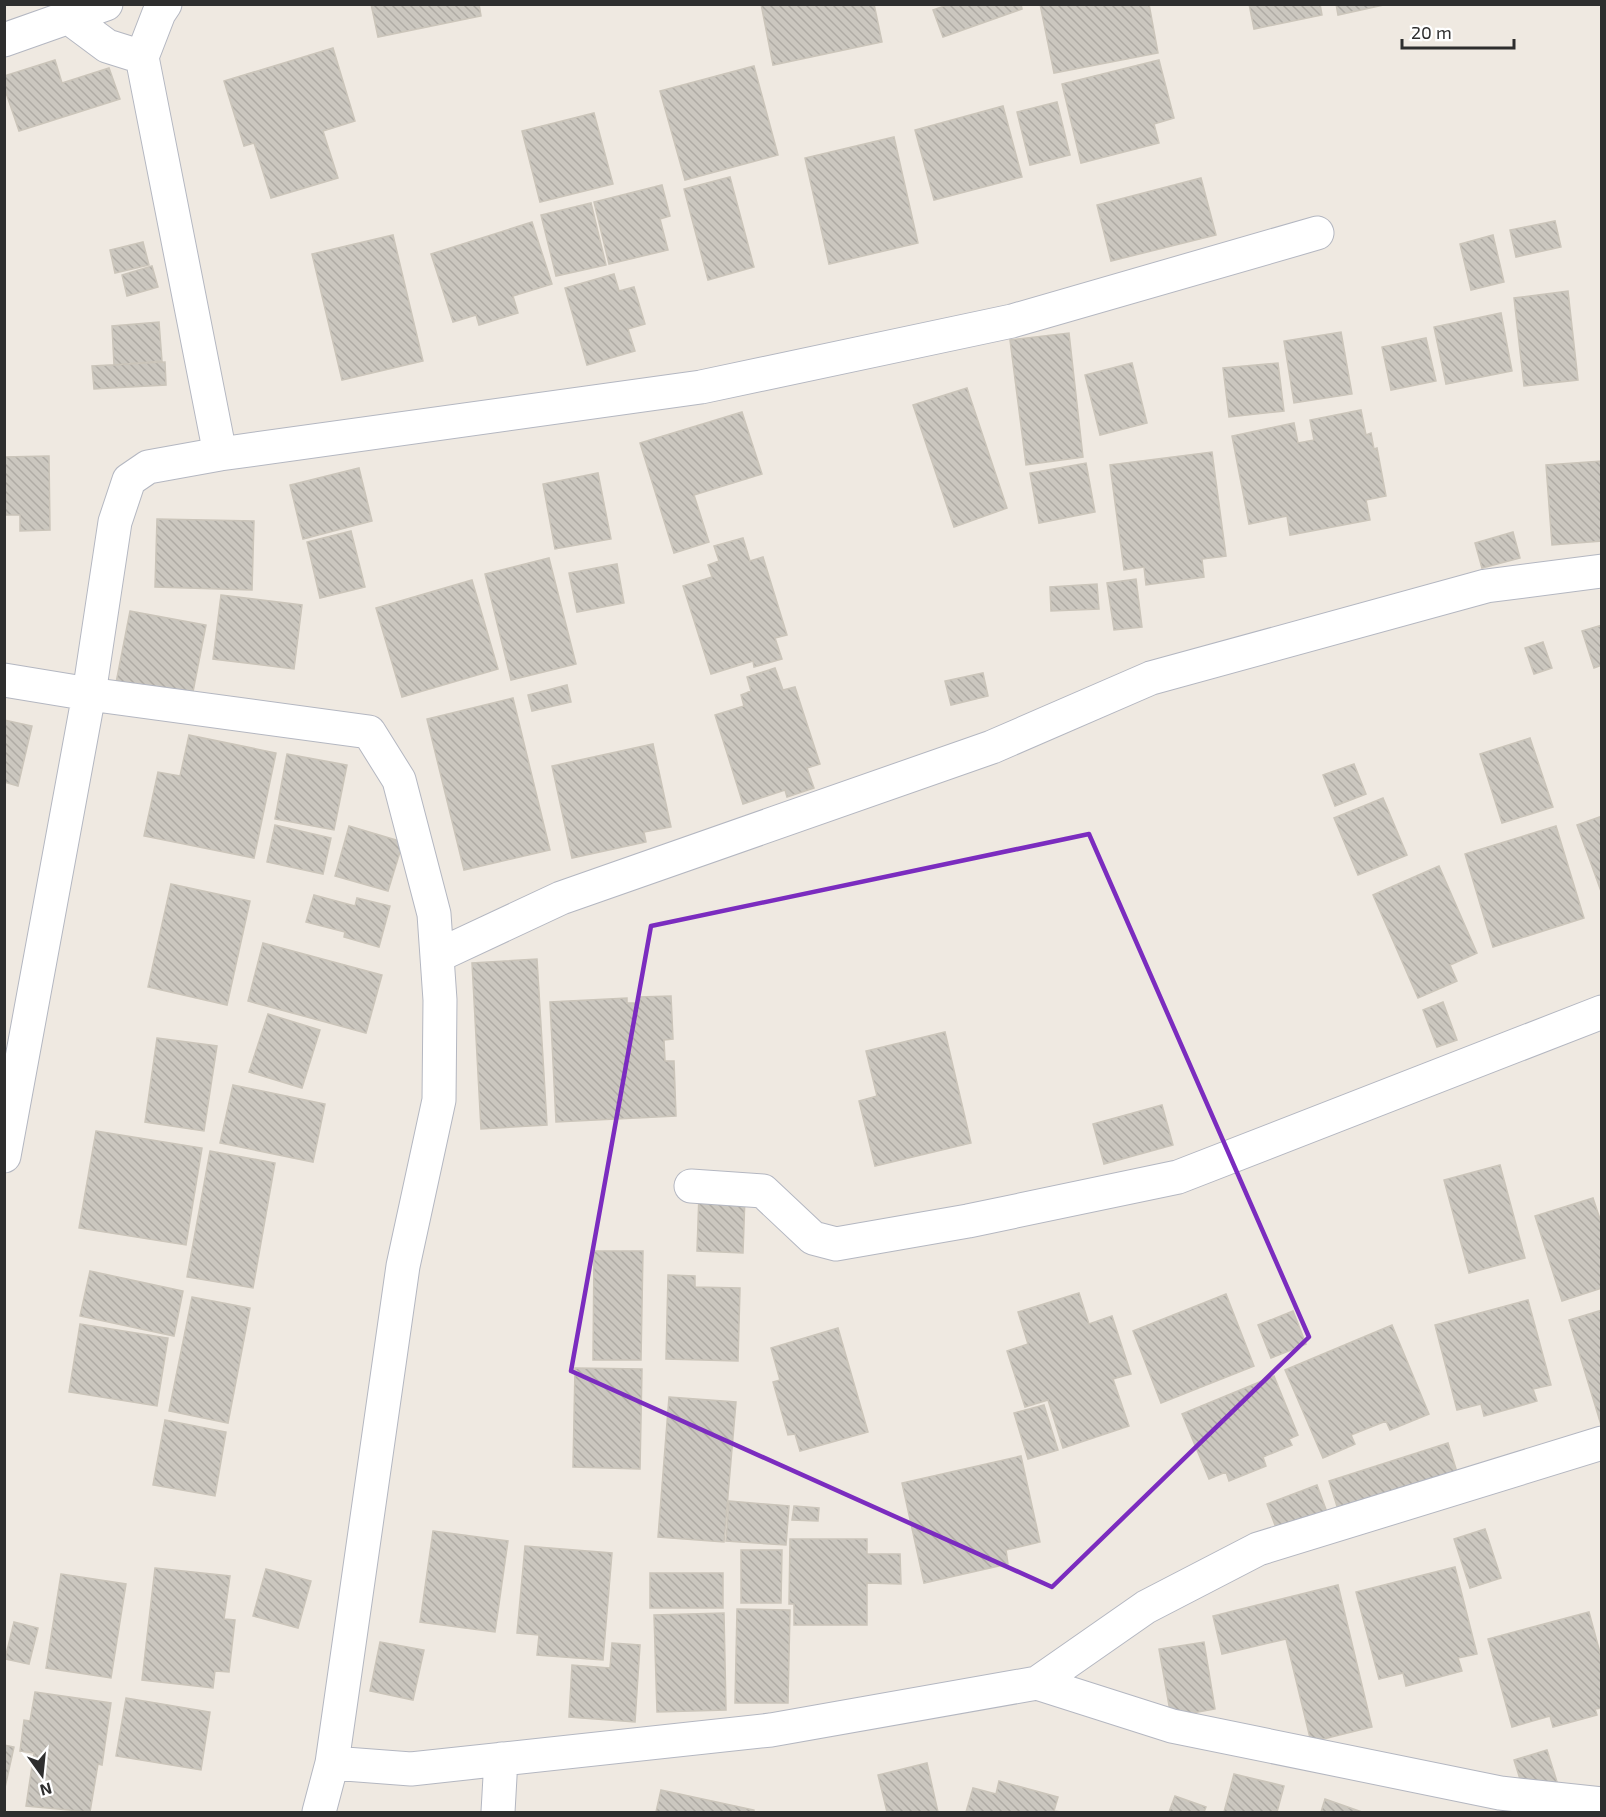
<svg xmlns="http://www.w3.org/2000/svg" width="1606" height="1817" font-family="'Exo 2',sans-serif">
	<defs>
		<pattern id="building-back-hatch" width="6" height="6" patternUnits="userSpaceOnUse" patternTransform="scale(1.5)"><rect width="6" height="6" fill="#cbc7bf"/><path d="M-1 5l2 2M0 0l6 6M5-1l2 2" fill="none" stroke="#afaba4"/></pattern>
	</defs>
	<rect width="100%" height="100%" fill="#efe9e1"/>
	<!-- building -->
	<path fill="url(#building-back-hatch)" stroke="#cbc5ba" stroke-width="1.5" d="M371,4H479L481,16L378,37Z
		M761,4H874L882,42L773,65Z
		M950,4H1021L1022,9L943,37L933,10Z
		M1040,4H1149L1158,53L1054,73Z
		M1249,4H1320L1322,15L1254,29Z
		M1336,4H1388L1338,15Z
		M333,48L355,121L323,131L338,178L271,198L254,143L244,146L224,81Z
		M55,60L62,83L109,68L120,99L19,131L4,87V76Z
		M1159,60L1174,118L1154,124L1159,143L1081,163L1062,84Z
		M754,66L778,155L685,180L660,91Z
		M1057,102L1070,155L1030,165L1017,112Z
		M1003,106L1022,177L934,200L915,130Z
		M594,113L613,184L540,202L522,131Z
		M894,137L918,243L829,264L805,158Z
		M730,177L754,267L708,280L684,189Z
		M1201,178L1216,235L1111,261L1097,205Z
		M662,185L670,216L660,219L668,250L609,264L594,202Z
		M591,203L606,265L556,276L541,215Z
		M1555,221L1561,247L1516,257L1510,230Z
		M532,222L552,284L513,296L518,313L479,325L476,315L453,322L431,254Z
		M393,235L423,361L342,380L312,254Z
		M1493,235L1504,282L1471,290L1460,244Z
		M143,242L149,265L115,273L110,250Z
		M152,266L158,287L127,296L122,275Z
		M614,274L619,291L634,287L645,324L628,329L635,351L587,365L565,288Z
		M1568,291L1578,380L1524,386L1514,298Z
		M1501,313L1512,371L1446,384L1434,327Z
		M159,322L162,361L114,365L112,326Z
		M1341,332L1352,394L1294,403L1284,341Z
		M1069,333L1083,457L1026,465L1010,340Z
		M1426,338L1436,381L1391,390L1382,347Z
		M165,362L166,385L94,389L92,366Z
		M1132,363L1147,423L1100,435L1085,375Z
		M1278,363L1284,411L1229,417L1223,368Z
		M967,388L1007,508L954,527L913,405Z
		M1361,410L1366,435L1371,433L1374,449L1377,448L1386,496L1366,500L1370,520L1290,535L1287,516L1249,524L1232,436L1294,423L1298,443L1314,440L1310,420Z
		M742,412L762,474L694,495L709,542L674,553L640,443Z
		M1212,452L1226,556L1202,559L1204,577L1146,585L1144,567L1124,570L1110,465Z
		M49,456L50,530L20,531V515H4V457Z
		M1602,461V541L1552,545L1546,465Z
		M1086,463L1095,512L1039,523L1030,473Z
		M359,468L372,521L303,539L290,485Z
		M598,473L611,539L555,549L543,484Z
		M157,519L254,521L252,590L155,587Z
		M351,531L365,587L320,598L307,542Z
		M1513,532L1520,558L1482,568L1475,543Z
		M743,538L750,561L763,557L787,635L775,638L782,659L754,667L753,661L711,674L683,586L712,577L708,565L719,561L714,546Z
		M549,558L576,664L511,680L485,574Z
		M617,564L624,603L577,612L569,573Z
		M1136,579L1142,627L1114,630L1107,583Z
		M472,580L498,669L402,697L376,608Z
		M1097,584L1099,609L1051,611L1050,587Z
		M221,595L302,605L294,669L213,659Z
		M130,611L206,625L192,697L116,683Z
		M1602,625V665L1594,668L1582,631Z
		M1543,642L1552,668L1534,674L1525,648Z
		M775,668L783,690L795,687L820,764L807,768L814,788L787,797L785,790L743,804L715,715L744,706L741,695L751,691L747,677Z
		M983,673L988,696L951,705L945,681Z
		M567,685L571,702L532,711L528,695Z
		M513,698L550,850L464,870L427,719Z
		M4,720L32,726L18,786L4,782Z
		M189,735L276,753L254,858L144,836L158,772L180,776Z
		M1530,738L1553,807L1502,823L1480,754Z
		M653,744L671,827L644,832L646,842L572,858L552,766Z
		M287,754L347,765L334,830L275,819Z
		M1354,764L1366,794L1335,806L1323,775Z
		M1383,798L1407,855L1358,875L1334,818Z
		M1602,816V894L1577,825Z
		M275,825L331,838L323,874L267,862Z
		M349,826L403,842L388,891L335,876Z
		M1556,826L1584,918L1493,947L1465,854Z
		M1439,866L1477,953L1450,965L1457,981L1418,998L1373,895Z
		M171,884L250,901L227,1005L148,987Z
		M314,895L355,906L357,898L390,906L379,947L344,937L345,932L306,922Z
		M263,943L382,975L366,1033L248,1001Z
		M537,959L547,1125L481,1129L472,963Z
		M671,996L673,1039L664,1040L665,1061H674L676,1116L556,1122L550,1002L627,998V1003H640L639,997Z
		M1443,1002L1457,1040L1437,1047L1423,1010Z
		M268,1014L320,1030L302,1088L249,1072Z
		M945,1032L971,1143L875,1166L859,1101L877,1096L866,1051Z
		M157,1038L217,1046L204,1131L145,1122Z
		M233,1085L325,1104L313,1162L220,1143Z
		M1162,1105L1173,1145L1104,1164L1093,1124Z
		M96,1131L202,1148L186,1245L79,1228Z
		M210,1151L275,1163L253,1288L187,1277Z
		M1500,1165L1525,1258L1469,1273L1444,1180Z
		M699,1194L745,1196L743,1253L697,1251Z
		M1593,1198L1602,1225V1288L1562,1301L1535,1216Z
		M594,1251H643L641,1360H593Z
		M90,1271L183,1291L174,1336L80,1316Z
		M668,1275L695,1276V1287L740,1288L738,1361L666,1359Z
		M1079,1293L1089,1324L1112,1316L1131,1374L1113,1379L1129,1426L1063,1448L1048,1400L1025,1407L1007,1351L1028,1344L1018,1312Z
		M1226,1294L1254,1366L1161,1403L1133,1331Z
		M192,1297L250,1308L228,1423L169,1411Z
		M1528,1300L1551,1385L1533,1389L1537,1401L1484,1416L1481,1404L1457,1410L1435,1325Z
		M1602,1310V1428L1569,1320Z
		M1293,1311L1306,1344L1271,1358L1258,1325Z
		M80,1324L168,1338L157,1406L69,1392Z
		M1392,1325L1429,1414L1390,1430L1386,1421L1351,1435L1355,1444L1323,1458L1285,1370Z
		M838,1328L868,1432L800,1451L795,1434L788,1435L773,1382L780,1380L771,1348Z
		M575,1368L642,1369L640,1469L573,1467Z
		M1274,1376L1298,1435L1289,1439L1292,1445L1263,1457L1266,1466L1229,1481L1226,1472L1209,1479L1182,1414Z
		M669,1397L736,1402L724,1542L658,1537Z
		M1044,1405L1058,1450L1028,1459L1014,1413Z
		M165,1420L226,1432L215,1496L153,1485Z
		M1448,1443L1461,1485L1342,1522L1329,1481Z
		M1021,1456L1040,1542L1006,1550L1008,1564L924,1583L902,1483Z
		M1317,1485L1331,1523L1281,1541L1267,1504Z
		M729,1501L789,1506L786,1545L726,1541Z
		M794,1506L819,1508L818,1521L792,1520Z
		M1485,1529L1501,1578L1470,1588L1454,1539Z
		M433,1531L508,1541L495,1632L420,1622Z
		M790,1539H867V1554H900L901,1584L867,1583V1625H794V1604H789Z
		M525,1546L612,1553L603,1660L537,1655L539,1635L517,1633Z
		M741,1550H782L781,1603H741Z
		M1455,1567L1477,1654L1458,1658L1462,1671L1406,1686L1403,1673L1379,1679L1356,1592Z
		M155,1568L230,1576L224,1619L235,1620L229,1672L215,1671L213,1688L142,1680Z
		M266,1569L311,1581L298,1628L253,1616Z
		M650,1573H723V1608H650Z
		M61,1574L126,1584L111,1678L46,1668Z
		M1338,1585L1372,1727L1311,1742L1286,1639L1222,1654L1213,1616Z
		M737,1609L790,1610L788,1703H735Z
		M1589,1612L1602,1660V1708L1595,1709L1597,1715L1553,1727L1550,1716L1512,1727L1488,1639Z
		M724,1613L726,1710L657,1712L654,1615Z
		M14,1622L38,1628L29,1664L5,1659Z
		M380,1642L424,1650L413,1700L370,1691Z
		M1204,1642L1215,1709L1171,1717L1159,1649Z
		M612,1643L640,1645L635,1722L569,1717L572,1665L610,1668Z
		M35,1692L111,1703L102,1765L98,1764L90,1812L26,1806L34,1753L20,1751L24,1720L30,1721Z
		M126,1698L210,1712L201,1770L116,1756Z
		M4,1745L14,1747L4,1792Z
		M1547,1750L1558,1785L1525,1795L1514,1760Z
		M927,1763L938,1812H887L878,1775Z
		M1234,1774L1284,1786L1277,1812H1224Z
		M999,1781L1058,1797L1054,1811L1062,1812H966L973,1788L996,1794Z
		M661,1790L754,1810V1812H656Z
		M1175,1796L1206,1807L1204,1812H1169Z
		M1325,1799L1362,1812H1321Z"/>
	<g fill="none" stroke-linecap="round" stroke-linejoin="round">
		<!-- minor casing -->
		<g stroke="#b4b7c1" stroke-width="35">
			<path id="minor" d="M165,4L159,13L142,57L220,454
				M68,17L107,46L142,57
				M4,40L106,4
				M4,680L89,694L369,732L399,780L434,914L440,1000L439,1100L403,1266L332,1763L319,1812
				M437,956L561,898L992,747L1151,678L1486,586L1602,571
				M4,1156L89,694L115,522L129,480L148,467L220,454L701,387L1012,321L1317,233
				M691,1186L763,1191L813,1238L836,1244L968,1221L1178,1177L1602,1012
				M1037,1683L1146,1607L1258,1549L1602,1443
				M332,1763L411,1769L771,1730L1037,1683L1172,1726L1500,1793L1602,1804
				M498,1812L501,1759"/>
		</g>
		<!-- minor -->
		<use href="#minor" stroke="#fff" stroke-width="33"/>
	</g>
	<!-- marked area -->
	<path fill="none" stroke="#7b2cbf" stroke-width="4.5" stroke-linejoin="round" d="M1089,834L1309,1337L1052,1587L571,1371L651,926Z"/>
	<!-- border -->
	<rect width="1606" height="1817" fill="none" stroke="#2e2e2e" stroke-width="12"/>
	<!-- north arrow -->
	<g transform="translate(42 1775) rotate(165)" stroke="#ffffff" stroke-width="4.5" paint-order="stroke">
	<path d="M0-4.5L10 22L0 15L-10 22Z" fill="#2e2e2e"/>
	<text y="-9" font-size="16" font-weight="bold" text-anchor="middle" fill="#2e2e2e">N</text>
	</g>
	<!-- scale -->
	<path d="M1402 39v9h112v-9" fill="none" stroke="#2e2e2e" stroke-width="3"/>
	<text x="1411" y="39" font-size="18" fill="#2e2e2e" stroke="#ffffff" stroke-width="4.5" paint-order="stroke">20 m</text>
</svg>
